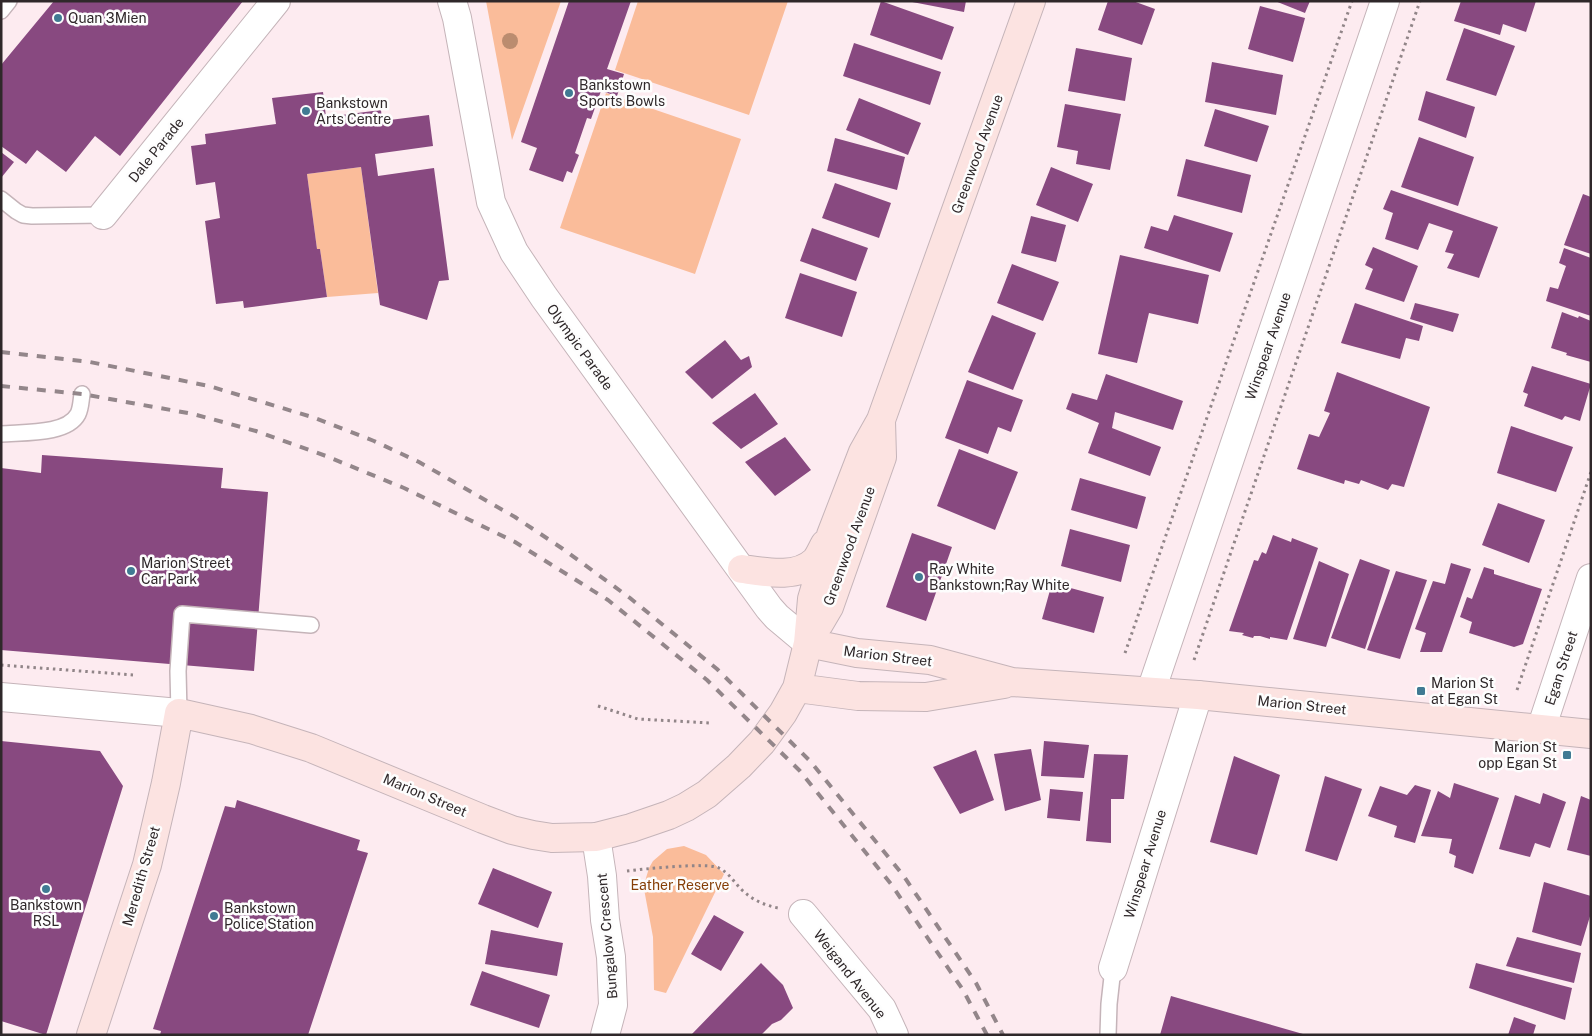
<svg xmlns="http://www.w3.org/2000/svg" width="1592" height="1036" font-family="'Public Sans',sans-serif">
	<rect width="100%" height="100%" fill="#fdebf0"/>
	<!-- green -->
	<path fill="#fabc9a" d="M486,1H561L512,140Z
		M638,1H788L749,115L615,70Z
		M606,93L741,139L695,274L560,228Z
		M361,167L378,293L327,297L320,249H317L307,174Z
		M684,846L706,855L724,874L666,993L654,990L653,937L644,889L646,878L649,868L653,861L667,849Z"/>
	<!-- building -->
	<path fill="#884980" d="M54,1H243L120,156L95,136L66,172L37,150L26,164L1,146V65Z
		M569,1H631L607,69L624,74L617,96L601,91L591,119L587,118L575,153L579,155L572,173L567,171L563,182L529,170L537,148L521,142Z
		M881,1L954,27L942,60L870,35Z
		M907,1H966L964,12Z
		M1108,1H1133L1155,9L1142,45L1098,30Z
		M1275,1H1310L1305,13Z
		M1461,1H1536L1526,32L1503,24L1500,35L1454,21Z
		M1260,6L1305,18L1293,62L1248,49Z
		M1464,28L1515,46L1496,96L1446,80Z
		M854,43L941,72L930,105L843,76Z
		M1076,48L1132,58L1125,101L1068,91Z
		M1212,62L1283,75L1276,115L1205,102Z
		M1426,91L1475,107L1466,138L1418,120Z
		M323,92L326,117L381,110L382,121L429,115L433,146L375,154L378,176L434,168L449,280L439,281L427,320L380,305L361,167L307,174L317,249H320L327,297L244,308L243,301L216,304L205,221L220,218L215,182L196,185L191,146L206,144L205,134L276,124L272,98Z
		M859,98L921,123L908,155L846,130Z
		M1065,104L1121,114L1110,170L1076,164L1078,151L1057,147Z
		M1215,109L1269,126L1257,162L1204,146Z
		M1419,137L1474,157L1458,206L1401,187Z
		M835,138L905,157L897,190L827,171Z
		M1,152L14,162L1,178Z
		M1186,159L1251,175L1242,213L1177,196Z
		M1051,167L1093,184L1078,222L1036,205Z
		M835,183L891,203L879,238L822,218Z
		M1391,190L1498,227L1479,278L1447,268L1454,254L1445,252L1453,231L1429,223L1418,250L1385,239L1393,213L1383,209Z
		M1583,194L1591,197V254L1564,245Z
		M1174,215L1233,233L1220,272L1144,248L1151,226L1168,231Z
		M1031,216L1066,225L1056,262L1021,253Z
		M812,228L868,248L856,281L800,261Z
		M1373,247L1418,266L1404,302L1365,289L1373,269L1365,265Z
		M1564,248L1591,258V316L1546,301L1550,287L1558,289L1566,266L1559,263Z
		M1120,255L1209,275L1198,324L1149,313L1137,363L1098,354Z
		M1012,264L1059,282L1043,321L997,303Z
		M800,273L857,292L842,337L785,318Z
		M1355,303L1423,326L1419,341L1406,338L1400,359L1341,343Z
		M1415,303L1459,314L1453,332L1410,319Z
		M1562,312L1578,318L1579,316L1591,321V362L1566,355L1567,353L1551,348Z
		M992,315L1036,333L1013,390L968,372Z
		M725,340L741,360L749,356L752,367L712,399L685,372Z
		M1532,366L1591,384L1580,421L1565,416L1562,420L1524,406L1528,394L1523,392Z
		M1337,372L1430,407L1404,487L1392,484L1388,490L1361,480L1359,484L1345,480L1344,484L1297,469L1309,434L1319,437L1330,413L1324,411Z
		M1106,374L1183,401L1173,430L1115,412L1112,428L1161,447L1150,476L1088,453L1099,423L1066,409L1072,393L1097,400Z
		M967,380L1023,400L1011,432L998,427L988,454L945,438Z
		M755,393L778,424L741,449L712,423Z
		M1511,426L1573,447L1556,492L1497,473Z
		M785,437L811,470L775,496L745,462Z
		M959,449L1018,472L995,530L937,506Z
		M42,455L223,468L221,488L268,492L254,671L1,650V468L41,473Z
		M1080,478L1146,497L1137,529L1071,510Z
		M1498,503L1545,520L1529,563L1482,545Z
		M1070,529L1130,545L1121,582L1061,566Z
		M912,533L952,547L926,621L886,607Z
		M1273,535L1291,542L1292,538L1318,548L1287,640L1270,637V639L1260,636H1254L1253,638L1242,635L1244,633L1229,631L1254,560L1258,561L1262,552L1266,554Z
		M1360,559L1390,570L1365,649L1331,638Z
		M1319,561L1349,574L1326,647L1293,639Z
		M1451,563L1471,569L1442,652H1420L1426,633L1415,629L1433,581L1445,584Z
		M1484,567L1494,570V574L1542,589L1523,644L1514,647L1469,633L1472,622L1460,617L1467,597L1472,599Z
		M1396,571L1427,580L1400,659L1367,650Z
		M1052,583L1104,597L1094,633L1042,619Z
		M1,741L100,751L123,786L46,1035L1,1021Z
		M1044,741L1089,745L1084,778L1041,776Z
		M1031,749L1041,800L1005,811L994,754Z
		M976,750L994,800L960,814L933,767Z
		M1094,754L1128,755L1124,799H1111V843L1086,841Z
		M1234,756L1280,775L1257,855L1210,842Z
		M1325,776L1362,789L1337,861L1305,851Z
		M1454,783L1499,798L1473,874L1454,867L1456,856L1449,853L1452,839L1421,836L1438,791L1450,798Z
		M1415,785L1431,790L1415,843L1394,837L1397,826L1368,816L1380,786L1407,795Z
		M1050,789L1083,792L1080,821L1047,818Z
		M1543,793L1566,802L1550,848L1535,843L1530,857L1499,849L1515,795L1540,804Z
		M1581,796L1591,800V856L1567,850Z
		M237,800L360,840L357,850L368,853L308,1035H160L161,1031L153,1029L225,806L235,808Z
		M493,868L552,892L538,928L478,904Z
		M1544,882L1591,896V913L1581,946L1532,932Z
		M714,915L744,932L721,971L691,954Z
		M491,930L563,943L557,976L485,964Z
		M1517,937L1581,953L1574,983L1506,966Z
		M761,963L783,985L793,1008L781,1020L772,1024L761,1035H691Z
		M1476,963L1572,988L1565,1020L1469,988Z
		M482,971L550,995L539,1028L470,1005Z
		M1171,996L1303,1034V1035H1160Z
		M1514,1017L1536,1025L1533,1035H1508Z"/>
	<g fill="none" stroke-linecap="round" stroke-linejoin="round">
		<!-- service casing -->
		<g stroke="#c5b4b9" stroke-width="18">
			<path id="service" d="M1,11L9,1
				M1,199L16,211L23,215L32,216L103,215
				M1,434C23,432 67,435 78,414C81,408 81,400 82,394
				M179,713L178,671L182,614L311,625
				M1108,1035L1109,1004L1113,968"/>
		</g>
		<!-- minor casing -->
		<g stroke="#c5b4b9" stroke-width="30">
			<path id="minor" d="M103,215L276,1
				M1151,691L1385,1
				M1541,729L1591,578
				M596,837L602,876L605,920L611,957L613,1005L605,1035
				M803,914L882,1009L894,1035
				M1113,968L1198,695"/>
		</g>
		<!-- tertiary casing -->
		<g stroke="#c5b4b9" stroke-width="30">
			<path id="tertiary" d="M452,1L457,18L491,202L514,252L544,297L769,608L777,617L808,643
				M1,697L179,713"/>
		</g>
		<!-- secondary casing -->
		<g stroke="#c5b4b9" stroke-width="30">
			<path id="secondary" d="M742,569C764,572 797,579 815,561C819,557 822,549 825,544
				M819,624L829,607L882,457L881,421
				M808,643L857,653L930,660L1012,682L1198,695L1591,734
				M797,688L858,696L926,697L1004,684
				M91,1035L147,865L166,783L179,713L251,729L311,748L483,819L512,830L533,835L552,838L596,837L631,828L669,815L686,807L707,794L739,766L762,742L783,713L797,688L808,643L812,599L831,535L863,452L881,420L1031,1"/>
		</g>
		<!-- path -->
		<path stroke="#918588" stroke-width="3" stroke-dasharray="2.5 4" stroke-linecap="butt" d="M1125,653L1352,1
			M1194,660L1420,1
			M1,665L133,675
			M1517,690L1591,472
			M598,706L638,719L711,723
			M627,871C643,869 709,862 719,868C729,873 734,882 741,889C752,900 764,905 778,908"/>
		<!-- service -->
		<use href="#service" stroke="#fff" stroke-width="15"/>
		<!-- minor -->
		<use href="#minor" stroke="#fff" stroke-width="28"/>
		<!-- tertiary -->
		<use href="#tertiary" stroke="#fff" stroke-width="28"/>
		<!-- secondary -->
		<use href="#secondary" stroke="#fce3e1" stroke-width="28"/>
		<!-- rail -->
		<path stroke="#93868a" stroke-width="4" stroke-dasharray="9 9" stroke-linecap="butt" d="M1,352L90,362L150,374L209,386L312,417L374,441L419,462L515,517L563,549L630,598L717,669L810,761L903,875L976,983L1003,1035
			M1,386L82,394L193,414L256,431L326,456L404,488L515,542L608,600L707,680L800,771L891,884L963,990L987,1035"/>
	</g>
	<!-- trees -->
	<circle fill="#bb8c6f" cx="510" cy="41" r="8"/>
	<!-- markers -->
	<g fill="#407a93" stroke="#fdfdfd" stroke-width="2">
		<circle cx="58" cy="18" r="5"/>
		<circle cx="569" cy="93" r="5"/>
		<circle cx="306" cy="111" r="5"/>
		<circle cx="131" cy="571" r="5"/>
		<circle cx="919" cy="577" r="5"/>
		<rect x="1416" y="686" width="10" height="10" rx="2.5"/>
		<rect x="1562" y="750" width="10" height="10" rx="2.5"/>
		<circle cx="46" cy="889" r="5"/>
		<circle cx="214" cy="916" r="5"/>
	</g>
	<g text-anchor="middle" stroke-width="5" stroke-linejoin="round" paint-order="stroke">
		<!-- poi labels -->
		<g font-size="14" fill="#2f282a" stroke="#fdfdfd" text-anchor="start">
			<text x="68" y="23">Quan 3Mien</text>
			<text x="579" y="90">Bankstown<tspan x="579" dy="16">Sports Bowls</tspan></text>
			<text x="316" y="108">Bankstown<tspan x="316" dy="16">Arts Centre</tspan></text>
			<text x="141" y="568">Marion Street<tspan x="141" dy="16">Car Park</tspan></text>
			<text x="929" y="574">Ray White<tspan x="929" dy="16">Bankstown;Ray White</tspan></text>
			<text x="1431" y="688">Marion St<tspan x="1431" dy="16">at Egan St</tspan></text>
			<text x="1557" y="752" text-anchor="end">Marion St<tspan x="1557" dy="16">opp Egan St</tspan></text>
			<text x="46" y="910" text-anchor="middle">Bankstown<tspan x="46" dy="16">RSL</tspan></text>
			<text x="224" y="913">Bankstown<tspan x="224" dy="16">Police Station</tspan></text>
		</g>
		<!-- street labels -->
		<g font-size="14" fill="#2f282a" stroke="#fdfdfd">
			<text transform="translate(156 150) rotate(-51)" y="5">Dale Parade</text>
			<text transform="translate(977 154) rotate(-70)" y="5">Greenwood Avenue</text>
			<text transform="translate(1268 346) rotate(-71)" y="5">Winspear Avenue</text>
			<text transform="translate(580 347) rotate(54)" y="5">Olympic Parade</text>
			<text transform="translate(849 546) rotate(-70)" y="5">Greenwood Avenue</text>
			<text transform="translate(888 656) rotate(7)" y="5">Marion Street</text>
			<text transform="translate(1561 668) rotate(-72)" y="5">Egan Street</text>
			<text transform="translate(1302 705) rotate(6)" y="5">Marion Street</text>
			<text transform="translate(425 795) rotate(23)" y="5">Marion Street</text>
			<text transform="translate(1145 864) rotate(-73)" y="5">Winspear Avenue</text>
			<text transform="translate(141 876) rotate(-74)" y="5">Meredith Street</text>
			<text transform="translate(607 936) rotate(-95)" y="5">Bungalow Crescent</text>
			<text transform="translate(850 974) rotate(52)" y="5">Weigand Avenue</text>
		</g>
		<!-- park labels -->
		<g font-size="14" fill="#853e06" stroke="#fdfdfd">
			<text x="680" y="890">Eather Reserve</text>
		</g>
	</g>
	<!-- border -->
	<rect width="1592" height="1036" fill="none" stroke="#2f282a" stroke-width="5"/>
</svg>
